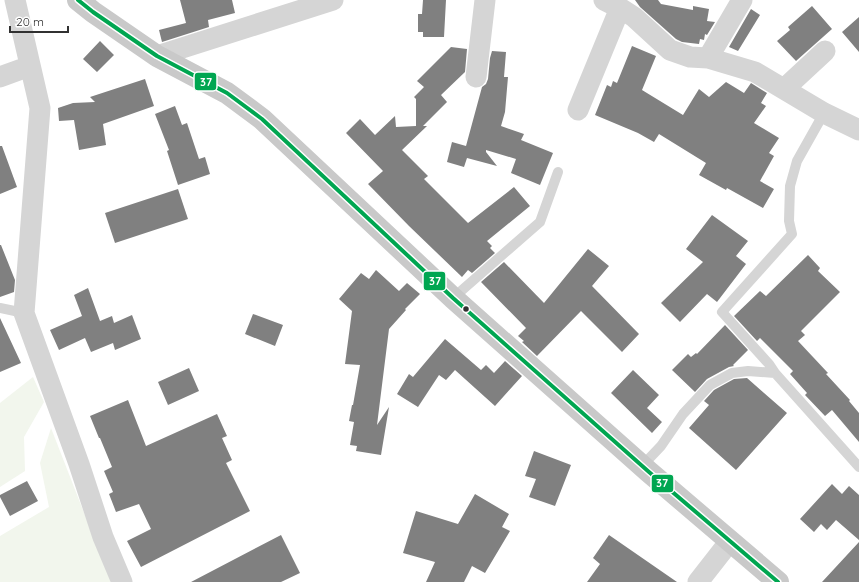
<svg xmlns="http://www.w3.org/2000/svg" width="859" height="582" font-family="Quicksand,sans-serif">
	<rect width="100%" height="100%" fill="#fff"/>
	<!-- green -->
	<path fill="#f2f6ed" d="M33,377L44,402L24,437L25,471L0,487V403Z
		M51,428L111,582H0V536L49,507L40,463Z"/>
	<!-- building -->
	<path fill="#808080" d="M180,0H232L235,13L208,20L209,27L162,42L159,30L186,23Z
		M423,0H446L444,37H423V32H418V14H422Z
		M635,0H658L661,4L693,10V6L709,9L707,21L715,22L707,35L705,34L704,40L700,39L699,44L682,42L676,39L640,7Z
		M812,6L832,29L796,61L777,41L790,30L788,27Z
		M751,9L760,15L738,51L729,47Z
		M859,17V52L842,32Z
		M100,41L114,55L97,72L83,59Z
		M632,46L656,56L642,90L683,115L699,89L709,97L726,82L744,93L751,83L767,93L761,103L766,106L754,123L779,138L769,153L774,156L760,181L774,189L763,208L727,188L726,190L699,175L706,163L659,134L654,142L638,133L595,115L607,85L611,87L613,81L617,83Z
		M451,47L467,49L465,72L441,95L447,102L423,126H427L402,150L428,176L424,179L468,223L514,187L530,206L487,241L492,246L490,248L495,253L472,273L468,270L462,277L409,226L368,184L383,171L346,133L360,119L375,135L395,116L396,127L416,126V99L414,97L424,87L417,81Z
		M492,51L506,52L504,77H508L505,112L501,126L524,134L521,140L553,153L540,185L511,173L516,159L486,150V152L497,166L467,158L464,167L447,162L452,142L466,146L482,87L486,84L488,79L490,58Z
		M145,79L154,106L103,124L106,145L79,150L74,120L59,121L58,108L73,103L95,102L90,97Z
		M175,106L182,125L187,123L199,159L205,157L210,174L178,185L167,151L169,150L155,114Z
		M0,146H2L17,187L0,194Z
		M178,189L188,219L115,243L105,213Z
		M712,215L748,241L736,256L746,264L717,302L707,294L680,322L661,303L703,262L686,249Z
		M0,245H1L15,280L14,292L0,297Z
		M588,249L609,266L592,286L639,334L622,352L581,311L537,356L522,342L524,341L518,336L526,328L481,282L504,262L544,303Z
		M808,255L820,268L818,271L840,292L801,331L805,335L798,341L828,373L826,374L850,400L849,401L859,413V442L832,410L825,416L805,395L807,393L790,374L793,371L760,338L757,341L734,316L760,291L766,296Z
		M376,270L399,291L407,283L420,294L405,309L406,310L389,329L377,425L389,407L381,455L356,451L357,446L350,445L354,422L349,421L352,405H353L360,365L345,364L352,311L339,299L361,273L369,279Z
		M88,288L100,321L112,316L114,323L132,315L141,339L115,350L113,343L91,352L85,338L59,350L50,330L82,316L74,295Z
		M253,314L283,325L275,346L245,334Z
		M0,318L21,363L0,372Z
		M725,325L748,350L733,365L734,366L729,367L707,379L695,392L672,370L688,354L691,357L696,353L697,354Z
		M445,339L481,370L486,365L494,373L505,361L522,376L495,406L455,370L446,380L439,375L418,407L397,394L409,374L413,377Z
		M189,368L199,391L168,405L158,382Z
		M633,370L659,395L647,408L662,422L652,433L611,393Z
		M747,378L787,413L736,470L689,428L709,405L704,401L714,390L734,379Z
		M128,400L146,446L217,414L227,436L222,438L232,460L226,463L250,511L141,567L127,541L151,529L139,504L116,512L109,494L113,492L104,471L112,467L100,438H99L90,416Z
		M534,451L571,465L555,506L529,497L536,479L525,476Z
		M27,481L38,501L10,516L0,497V495Z
		M832,484L842,494L849,486L859,495V540L836,520L827,530L821,524L814,532L800,519Z
		M475,494L509,514L502,527L510,531L485,573L472,566L464,582H426L435,562L403,553L416,511L458,524Z
		M281,535L300,573L281,582H191Z
		M609,535L677,582H587L600,564L593,558Z
		M859,542V582H822Z"/>
	<g fill="none" stroke-linecap="round" stroke-linejoin="round">
		<!-- lane -->
		<path stroke="#d5d5d5" stroke-width="10" d="M453,298L540,222L558,172
			M0,308L24,313
			M775,373L769,364L722,312L792,234L789,221L790,186L797,161L824,113
			M642,466L661,446L683,414L710,385L732,373L748,371L775,373L859,467"/>
		<!-- street -->
		<path stroke="#d5d5d5" stroke-width="21" d="M15,0L40,108L24,313L79,464L103,537L122,582
			M604,0L620,8L634,17L670,50L690,57L708,58L755,72L824,113L859,130
			M157,56L333,0
			M708,58L742,0
			M0,77L30,66
			M476,77L485,0
			M784,89L825,51
			M578,110L620,8
			M698,582L730,541"/>
		<!-- primary -->
		<path stroke="#c9c9c9" stroke-width="22" d="M78,0L93,12L157,56L227,93L262,119L453,298L649,472L778,582"/>
		<!-- bus-1 casing -->
		<g stroke="#fff" stroke-width="7">
			<path id="bus-1" d="M78,0L93,12L157,56L227,93L262,119L453,298L649,472L778,582"/>
		</g>
		<!-- bus-1 -->
		<use href="#bus-1" stroke="#00a651" stroke-width="4"/>
	</g>
	<!-- markers -->
	<circle fill="#313131" stroke="#fff" stroke-width="1.5" cx="466" cy="309" r="3.5"/>
	<g stroke="#fff" stroke-width="1.5">
		<rect x="194" y="72" width="23" height="19" rx="4" fill="#00a651"/>
		<rect x="423" y="271" width="23" height="20" rx="4" fill="#00a651"/>
		<rect x="651" y="474" width="23" height="19" rx="4" fill="#00a651"/>
	</g>
	<g font-size="11" text-anchor="middle" font-weight="bold" fill="#fff">
		<text x="206" y="86">37</text>
		<text x="435" y="285">37</text>
		<text x="662" y="487">37</text>
	</g>
	<!-- scale -->
	<path d="M10 26v6h58v-6" fill="none" stroke="#313131" stroke-width="2"/>
	<text x="16" y="26" font-size="12" fill="#313131" stroke="#ffffff" stroke-width="3" paint-order="stroke">20 m</text>
</svg>
